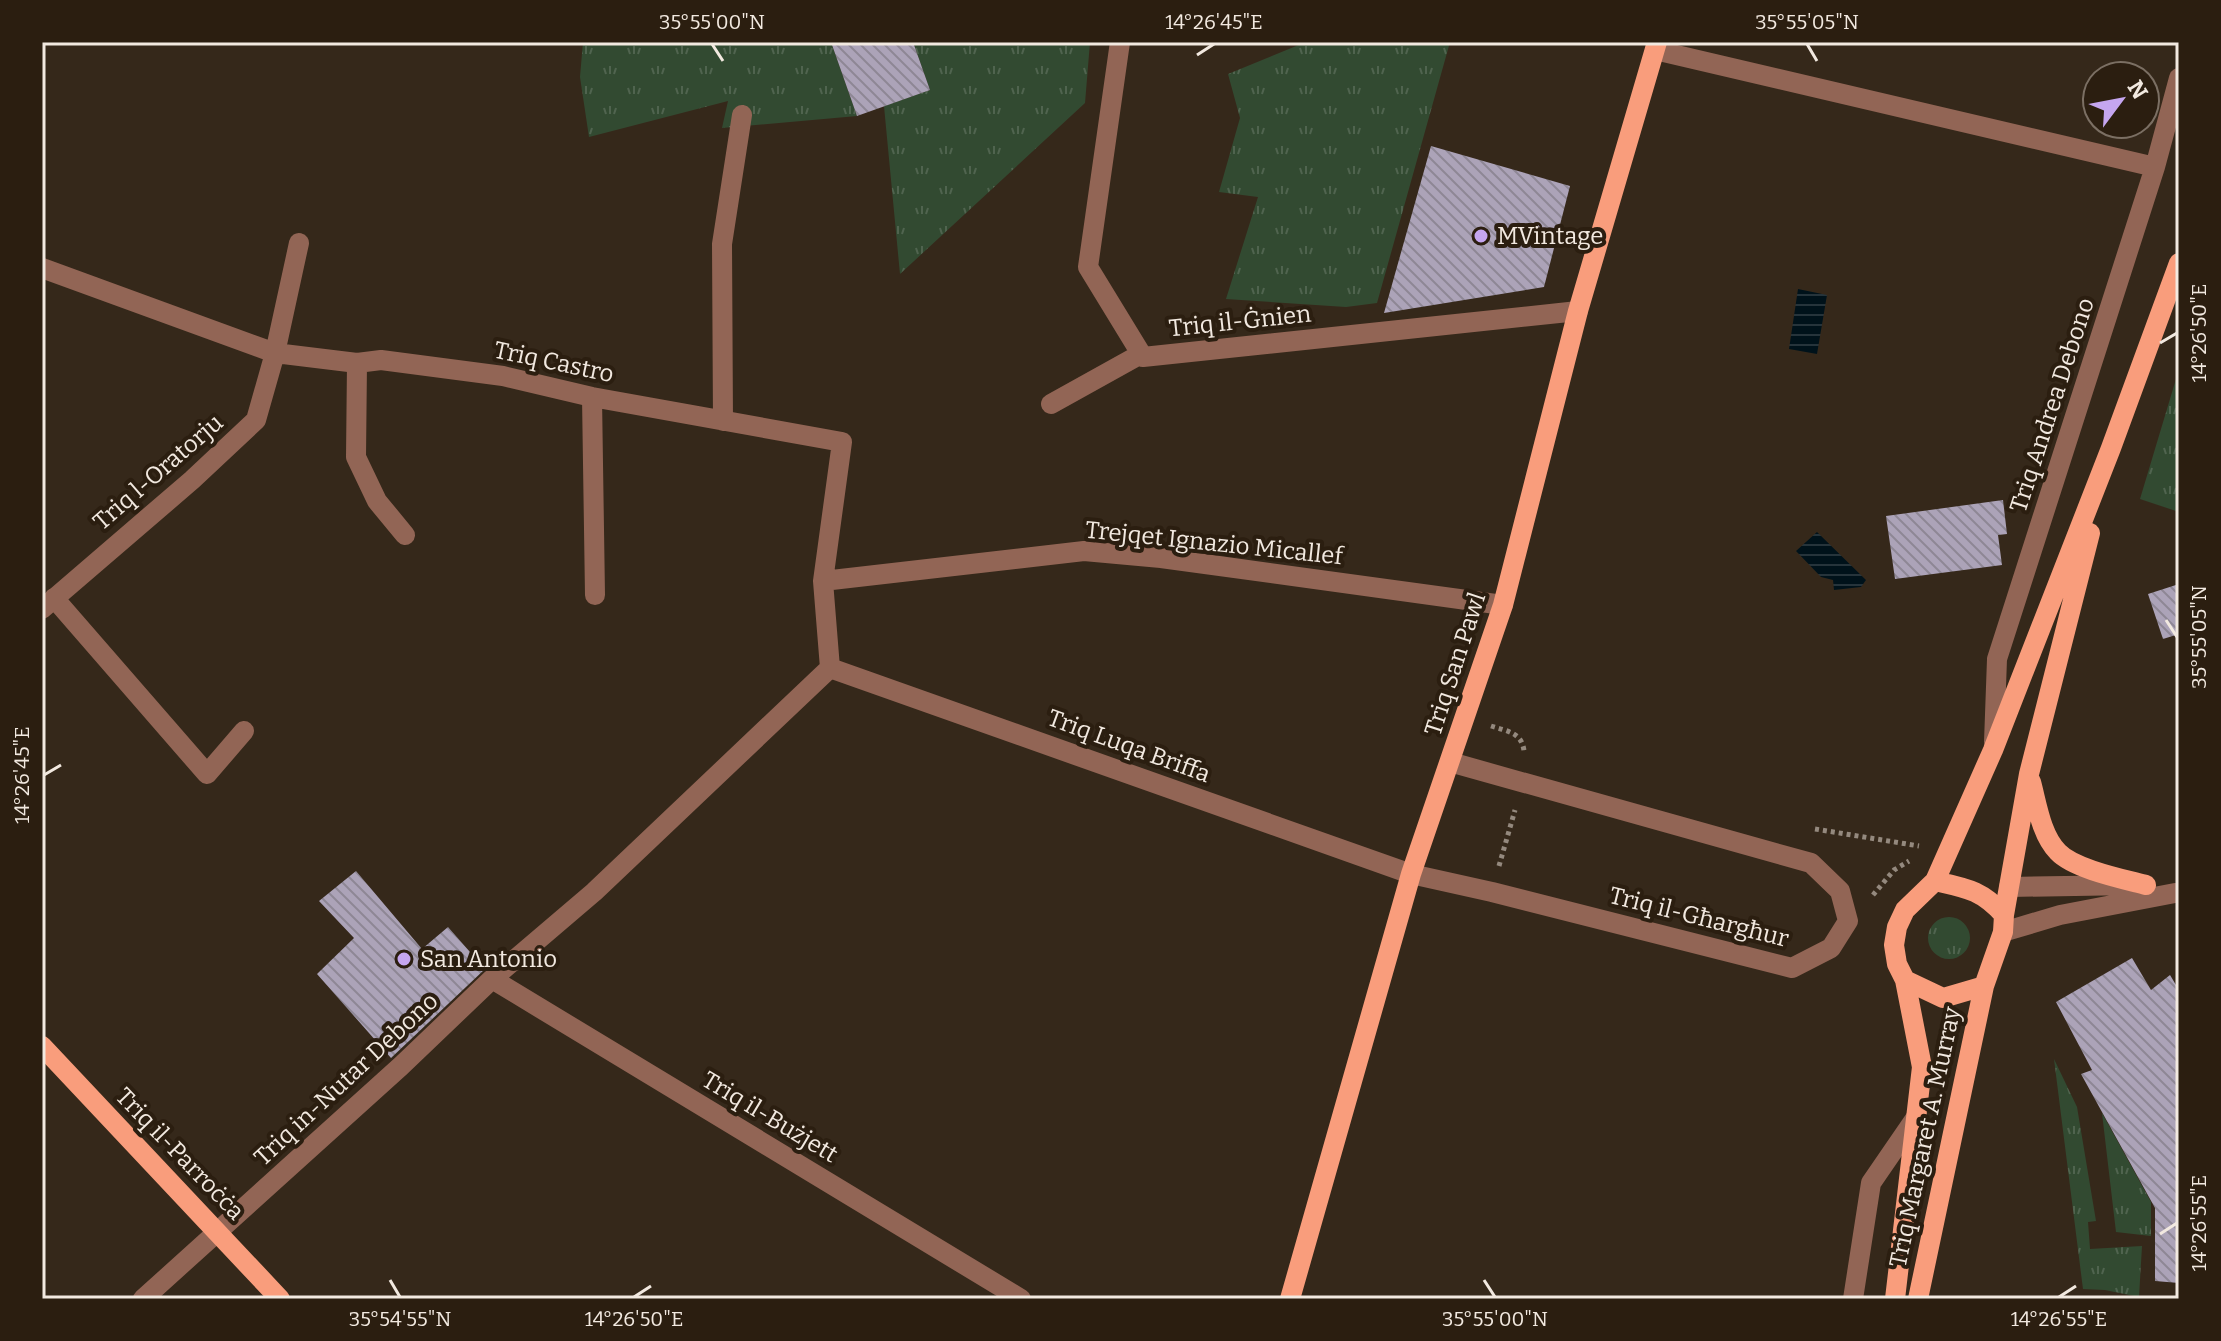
<svg xmlns="http://www.w3.org/2000/svg" width="2221" height="1341" font-family="Bitter,serif">
	<defs>
		<pattern id="grass-tufts" width="24" height="20" patternUnits="userSpaceOnUse" patternTransform="scale(2)"><rect width="24" height="20" fill="#324a31"/><path d="M3 7l-1-3M5 7V3M7 7l1-3M15 17l-1-3M17 17v-4M19 17l1-3" fill="none" stroke="#50644f"/></pattern>
		<pattern id="water-rules" width="6" height="5" patternUnits="userSpaceOnUse" patternTransform="scale(2)"><rect width="6" height="5" fill="#00121a"/><path d="M0 2.5h6" fill="none" stroke="#26343b"/></pattern>
		<pattern id="building-back-hatch" width="6" height="6" patternUnits="userSpaceOnUse" patternTransform="scale(2)"><rect width="6" height="6" fill="#aca3b8"/><path d="M-1 5l2 2M0 0l6 6M5-1l2 2" fill="none" stroke="#8e8795"/></pattern>
	</defs>
	<rect width="100%" height="100%" fill="#35281a"/>
	<!-- grass -->
	<path fill="url(#grass-tufts)" d="M583,42H831L857,116L722,128L728,101L589,137L580,77Z
		M913,42H1090L1085,103L900,274L884,106L930,90Z
		M1306,42H1450L1377,303L1346,307L1226,299L1258,197L1219,192L1240,118L1228,74Z
		M2179,369V512L2140,499Z
		M1928 938a21 21 0 1 1 42 0a21 21 0 1 1-42 0Z
		M2054,1059L2077,1107L2096,1221L2088,1222L2090,1249L2142,1246L2139,1297L2105,1290L2083,1289Z
		M2102,1113L2151,1202V1236L2116,1232Z"/>
	<!-- water -->
	<path fill="url(#water-rules)" d="M1798,289L1827,295L1817,354L1789,349Z
		M1817,532L1866,580L1861,587L1834,590L1833,580L1821,577L1796,551Z"/>
	<!-- building -->
	<path fill="url(#building-back-hatch)" d="M831,42H913L930,90L857,116Z
		M1431,146L1570,186L1544,287L1384,313Z
		M2003,500L2007,534L1998,535L2002,565L1895,579L1886,516Z
		M2179,584V634L2163,639L2148,594Z
		M356,871L422,949L448,927L485,969L391,1058L317,974L354,938L319,901Z
		M2132,958L2151,990L2170,975L2179,990V1283L2155,1281V1208L2081,1074L2092,1070L2056,1002Z"/>
	<g fill="none" stroke-linecap="round" stroke-linejoin="round">
		<!-- path -->
		<path stroke="#94897e" stroke-width="5" stroke-dasharray="4 4" stroke-linecap="butt" d="M1491,726C1506,731 1522,732 1524,751
			M1815,829L1919,846
			M1499,866L1515,810
			M1873,895L1894,870L1909,861"/>
		<!-- minor -->
		<path stroke="#926555" stroke-width="20" d="M1120,42L1088,267L1143,357L1578,311
			M1655,50L2155,167
			M42,268L275,353L357,363L381,360L503,376L592,397L842,442L823,581L830,668
			M357,363L356,457L377,501L405,535
			M592,397L595,595
			M1051,404L1141,354
			M723,421L722,244L742,115
			M823,581L1084,551L1161,558L1503,605
			M54,598L207,774L244,731
			M42,609L192,480L256,420L275,353L299,243
			M830,668L1411,874L1492,892L1792,968L1831,948L1848,921L1840,891L1811,863L1450,762
			M1994,742L1997,659L2155,167L2179,78
			M2009,887L2132,885
			M2003,932L2060,915L2175,893
			M492,979L1021,1299
			M143,1299L401,1066L492,979L594,892L830,668
			M1853,1299L1871,1183L1917,1116"/>
		<!-- major -->
		<path stroke="#f99d7c" stroke-width="20" d="M2031,782C2037,804 2041,835 2058,852C2074,869 2123,879 2146,885
			M1935,881C1966,888 1982,890 2004,915
			M1905,980L1943,998L1984,986
			M42,1046L280,1299
			M1290,1299L1411,874L1503,605L1578,311L1657,42
			M1895,1299L1922,1067L1905,980L1897,964L1894,945L1897,927L1905,910L1935,881L1993,750L2111,448L2179,263
			M1918,1299L1984,986L2003,932L2004,915L2029,774L2090,533"/>
	</g>
	<!-- ticks -->
	<path fill="none" stroke="#f2e9e0" stroke-width="3" d="M712,44L723,61M1807,44L1817,61M1197,55L1214,44M2160,343L2177,333M2166,620L2177,637M44,775L61,765M2160,1234L2177,1223M390,1280L400,1297M1484,1280L1495,1297M634,1297L651,1286M2059,1297L2076,1286"/>
	<!-- markers -->
	<g fill="#c5a6f0" stroke="#2b1e10" stroke-width="3">
		<circle cx="1481" cy="236" r="8"/>
		<circle cx="404" cy="959" r="8"/>
	</g>
	<g text-anchor="middle" stroke-width="8" stroke-linejoin="round" paint-order="stroke">
		<!-- poi labels -->
		<g font-size="24" fill="#f2e9e0" stroke="#2b1e10" text-anchor="start">
			<text x="1497" y="244">MVintage</text>
			<text x="420" y="967">San Antonio</text>
		</g>
		<!-- street labels -->
		<g font-size="24" fill="#f2e9e0" stroke="#2b1e10">
			<text transform="translate(1240 321) rotate(-6)" y="8">Triq il-Ġnien</text>
			<text transform="translate(554 362) rotate(12)" y="8">Triq Castro</text>
			<text transform="translate(2052 405) rotate(-72)" y="8">Triq Andrea Debono</text>
			<text transform="translate(158 472) rotate(-41)" y="8">Triq l-Oratorju</text>
			<text transform="translate(1214 543) rotate(6)" y="8">Trejqet Ignazio Micallef</text>
			<text transform="translate(1455 664) rotate(-72)" y="8">Triq San Pawl</text>
			<text transform="translate(1129 746) rotate(20)" y="8">Triq Luqa Briffa</text>
			<text transform="translate(1699 917) rotate(14)" y="8">Triq il-Għargħur</text>
			<text transform="translate(346 1079) rotate(-43)" y="8">Triq in-Nutar Debono</text>
			<text transform="translate(770 1117) rotate(31)" y="8">Triq il-Bużjett</text>
			<text transform="translate(1925 1137) rotate(-78)" y="8">Triq Margaret A. Murray</text>
			<text transform="translate(180 1154) rotate(46)" y="8">Triq il-Parroċċa</text>
		</g>
	</g>
	<!-- border -->
	<rect width="2221" height="1341" fill="none" stroke="#2b1e10" stroke-width="88"/>
	<!-- north arrow -->
	<g transform="translate(2121 100) rotate(58)"><circle r="38" fill="#2b1e10" stroke="#7b6f63" stroke-width="2"/>
	<path d="M0-6L14 30L0 20L-14 30Z" fill="#c5a6f0"/>
	<text y="-12" font-size="22" font-weight="bold" text-anchor="middle" fill="#f2e9e0">N</text>
	</g>
	<rect x="44" y="44" width="2133" height="1253" fill="none" stroke="#f2e9e0" stroke-width="3"/>
	<g font-size="20" text-anchor="middle" fill="#f2e9e0">
		<text x="712" y="29">35°55'00"N</text>
		<text x="1214" y="29">14°26'45"E</text>
		<text x="1807" y="29">35°55'05"N</text>
		<text transform="translate(2199 333) rotate(-90)" y="7">14°26'50"E</text>
		<text transform="translate(2199 637) rotate(-90)" y="7">35°55'05"N</text>
		<text transform="translate(22 775) rotate(-90)" y="7">14°26'45"E</text>
		<text transform="translate(2199 1223) rotate(-90)" y="7">14°26'55"E</text>
		<text x="400" y="1326">35°54'55"N</text>
		<text x="634" y="1326">14°26'50"E</text>
		<text x="1495" y="1326">35°55'00"N</text>
		<text x="2059" y="1326">14°26'55"E</text>
	</g>
</svg>
